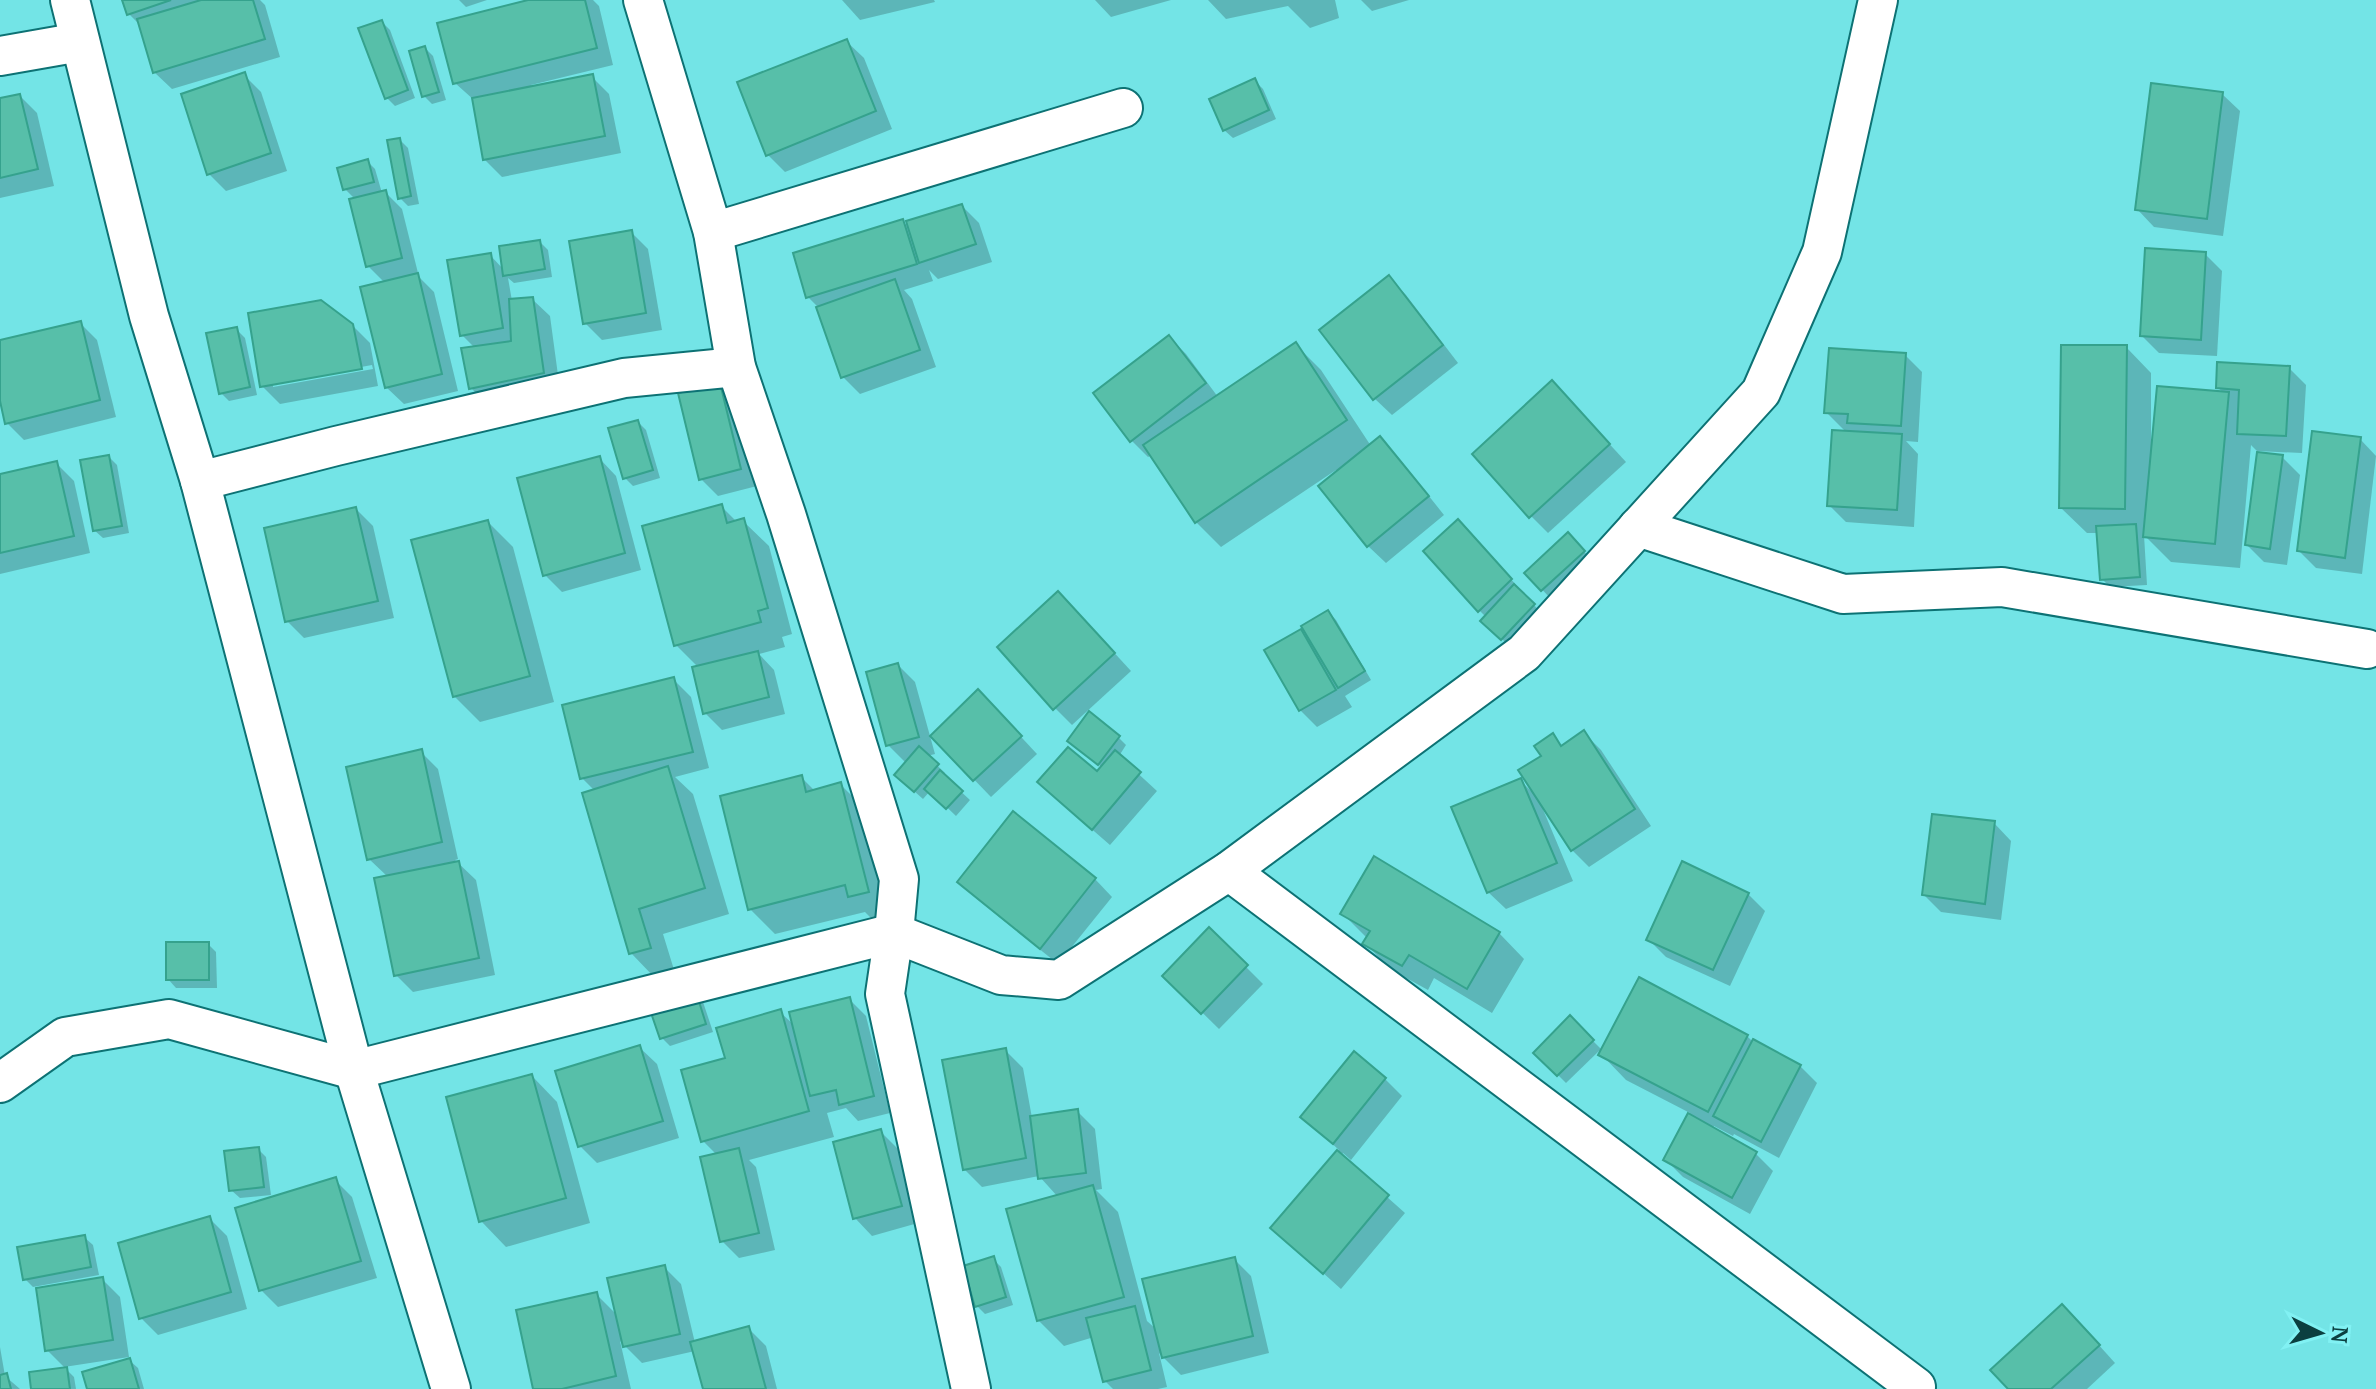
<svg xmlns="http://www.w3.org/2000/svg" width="2376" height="1389" viewBox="0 0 2376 1389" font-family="'PT Serif',serif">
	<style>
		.shadow { fill: #0003; fill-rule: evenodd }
		.building { fill: #57bfa9; stroke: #35a28d; stroke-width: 2 }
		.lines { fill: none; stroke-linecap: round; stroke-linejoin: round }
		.street-casing { stroke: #0d7274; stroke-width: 42 }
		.street { stroke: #fff; stroke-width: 38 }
	</style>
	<rect width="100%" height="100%" fill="#73e4e6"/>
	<g class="shadow">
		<path d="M124,0h136l5,5 15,52 -108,32 -18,-17 -12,-45 -13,-13z"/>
		<path d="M459,0h28l-21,7z"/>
		<path d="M536,0h57l6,6 14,59 -82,20 1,3 60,-11 17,17 12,59 -119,24 -17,-17 -11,-60 -19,-17z"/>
		<path d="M842,0h92l1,2 -75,18z"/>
		<path d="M1095,0h76l-60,17z"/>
		<path d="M1208,0h127l4,18 -29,10 -22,-22 -62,13z"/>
		<path d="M1361,0h48l-37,11z"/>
		<path d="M382,22l8,8 25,68 -20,8 -8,-8 -26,-68z"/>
		<path d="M846,41l18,17 28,71 -107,43 -17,-17z"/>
		<path d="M425,48l8,8 13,44 -14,4 -8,-8z"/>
		<path d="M244,75l17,17 26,79 -61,20 -17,-17z"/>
		<path d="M1255,81l8,8 13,30 -43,19 -9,-8z"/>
		<path d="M2222,94l18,17 -17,125 -69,-9 -17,-18z"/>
		<path d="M20,96l17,17 17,73 -54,12v-98z"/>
		<path d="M400,140l8,8 11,56 -11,2 -8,-8z"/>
		<path d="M367,161l8,8 7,24 3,-1 17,17 17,68 15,15 24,99 -54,13 -18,-17 -1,-104 -17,-17 -13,-67 -10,-10z"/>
		<path d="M962,206l17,17 13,39 -54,17 -9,-9 4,11 -29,9 8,9 24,68 -76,27 -17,-17 -24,-69 -11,-11 94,-76 9,8z"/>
		<path d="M631,232l17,17 14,81 -60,10 -17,-17z"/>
		<path d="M540,242l8,8 4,27 -38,6 -6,-5 4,23 20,-2 18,17 10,74 -71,16 -18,-18 4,-40 -13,-13 28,-80 14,15z"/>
		<path d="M2205,254l17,17 -5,85 -58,-3 -17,-17z"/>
		<path d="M1389,278l17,17 52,68 -66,52 -18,-17z"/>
		<path d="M80,323l17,17 19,77 -92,23 -17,-17 -7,-31v-50z"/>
		<path d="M352,325l18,18 8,43 -98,18 -18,-18zM372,365l1,4 -100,18v-4z"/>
		<path d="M236,329l9,9 12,57 -28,6 -8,-8z"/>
		<path d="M1169,337l17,17 32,43 78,-52 25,25 50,76 9,-8 17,18 47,59 -58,48 -18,-17 -48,-60 18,-14 -2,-2 -115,77 -25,-25 -44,-67 -4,2 -17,-17z"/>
		<path d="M2126,347l25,26v66h3l70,-46 -6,-5 71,-20 17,17 -4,68 -45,-2 -6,-6 -11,123 -69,-6 -27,-27 3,50 -37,2 -8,-8 -3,-46h-12l-26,-25z"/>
		<path d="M1905,355l17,17 -4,70 -12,-1 12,13 -4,73 -68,-5 -17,-17 18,-72 -21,-21z"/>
		<path d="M719,385l17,17 21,84 -39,10 -17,-17z"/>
		<path d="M1569,400l57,62 -78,71 -17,-17z"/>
		<path d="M638,422l8,8 14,48 -27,8 -8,-8z"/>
		<path d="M2360,439l16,17 -14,118 -46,-6 -17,-17z"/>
		<path d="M109,457l8,8 12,68 -26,5 -9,-8z"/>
		<path d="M2282,457l18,18 -13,90 -23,-3 -17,-17z"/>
		<path d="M599,458l17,18 25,94 -79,22 -17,-17z"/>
		<path d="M56,463l18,18 16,72 -90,21v-97z"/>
		<path d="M721,506l16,16 6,-1 26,25 23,88 -10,3 3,10 -26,7 15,16 11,44 -63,16 -17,-17 -6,-45 -23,-23z"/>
		<path d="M356,509l17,17 21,92 -90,20 -17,-17z"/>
		<path d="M488,522l25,25 41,155 -74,20 -26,-26z"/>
		<path d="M1475,539l67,75 -32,33 -27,-27 3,-3 -7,-7z"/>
		<path d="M1576,543l16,17 -42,38 -23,-25z"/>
		<path d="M1075,610l56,61 -59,54 -17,-17z"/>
		<path d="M1328,612l8,8 35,60 -26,16 7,11 -35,20 -17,-17 1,-79 11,11z"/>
		<path d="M898,665l17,17 20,72 -8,2 18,17 -1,3 26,24 -14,16 -26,-25 -7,8 -18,-16 2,-19 -19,-19z"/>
		<path d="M674,680l17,17 18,71 -34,9 18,17 36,120 -66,20 12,39 -19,6 -25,-26 -36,-162 -13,-13z"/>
		<path d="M995,709l42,45 -46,43 -59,-61z"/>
		<path d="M1584,733l17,17 50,76 -62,41 -17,-17 -28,-44 -2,1 31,74 -67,28 -18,-17 32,-112 12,12 21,-56 10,11z"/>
		<path d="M1118,737l8,8 -7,11 38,35 -47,54 -53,-46 40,-25 6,-6 -26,-19z"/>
		<path d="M421,752l17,17 20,90 -3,1 21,20 19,95 -82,17 -17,-17 -8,-98 -19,-18z"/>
		<path d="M801,777l14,14 26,-6 25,25 27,107 -18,5 -10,-10 -90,22 -25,-25z"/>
		<path d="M1013,814l82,65 17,18 -54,67 -81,-65 -17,-17z"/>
		<path d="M1994,823l17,18 -10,79 -60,-8 -17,-17z"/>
		<path d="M1748,894l17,17 -35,75 -64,-29 -17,-17z"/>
		<path d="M1343,914l156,19 25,26 -32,54 -58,-35 -6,12 -38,-21 -25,-26 3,-4z"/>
		<path d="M1209,930l54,54 -44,45 -54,-53z"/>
		<path d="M208,944l8,8 1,36h-41l-8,-9z"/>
		<path d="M695,994l8,8 10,30 -43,14 -8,-8z"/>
		<path d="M849,999l17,17 24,97 -32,8 -12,-13 -19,5 7,24 -85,23 7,7 19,83 -36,8 -17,-17 -5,-86 -14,-14 25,-82 52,-47 15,14z"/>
		<path d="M1570,1018l31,31 -35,34 -30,-30z"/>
		<path d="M1747,1036l6,6 47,24 17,17 -38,75 -45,-24 -1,2 -19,-10 -2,3 44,25 17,17 -23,43 -67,-37 -17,-17 24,-47 -64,-33 -25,-26z"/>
		<path d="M639,1047l18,17 22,74 -82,25 -17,-17z"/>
		<path d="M1006,1051l17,17 9,50 46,-6 17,17 7,60 -6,1 22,22 29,109 10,9 77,-71 17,17 18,77 -88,22 -22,-22 8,34 -9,2h-45l-8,-8 -11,-44 -30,9 -26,-26 20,-123 -19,-21 -57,11 -18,-18z"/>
		<path d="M532,1076l25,26 33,121 -84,24 -25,-26z"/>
		<path d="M1385,1079l17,17 -51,64 -8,-7 -2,3 64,57 -64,76 -68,-61 66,-78 -36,-33z"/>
		<path d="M881,1132l17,17 20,74 -46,13 -17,-18z"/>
		<path d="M258,1149l8,8 5,38 -31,3 -9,-8z"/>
		<path d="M335,1180l17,17 25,81 -99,29 -17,-17z"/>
		<path d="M210,1219l17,17 20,73 -89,26 -17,-17z"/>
		<path d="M84,1237l9,8 6,30 -66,12 -8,-8z"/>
		<path d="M993,1259l8,8 12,38 -28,9 -8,-8z"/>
		<path d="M664,1267l17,17 14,59 53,-15 18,18 11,43h-72l-10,-38 -53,12 -22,-22 11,48h-96l61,-95 22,22z"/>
		<path d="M102,1279l18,18 9,60 -65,10 10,10 2,12h-43l33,-20 -19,-19z"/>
		<path d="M2079,1323l36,40 -28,26h-77z"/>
		<path d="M0,1347l5,29 15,13h-20z"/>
		<path d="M129,1360l9,8 6,21h-55z"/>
	</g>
	<g class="building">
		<path d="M122,0h49l-44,15z"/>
		<path d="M201,0h52l12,39 -112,34 -16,-54z"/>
		<path d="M528,0h57l12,48 -144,36 -16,-61z"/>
		<path d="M382,20l26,70 -23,9 -27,-71z"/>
		<path d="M847,39l29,72 -110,45 -29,-74z"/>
		<path d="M425,46l14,46 -17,5 -13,-46z"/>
		<path d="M245,72l26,81 -64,22 -26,-81z"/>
		<path d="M593,74l12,62 -122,24 -11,-62z"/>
		<path d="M1255,78l14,32 -46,21 -14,-32z"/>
		<path d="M2151,83l72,9 -16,127 -72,-9z"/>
		<path d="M20,94l18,75 -38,9v-80z"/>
		<path d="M400,138l11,58 -13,3 -11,-59z"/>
		<path d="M368,159l6,23 -31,8 -6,-22z"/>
		<path d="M386,190l16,68 -36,9 -17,-68z"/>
		<path d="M962,204l14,40 -57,19 -13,-42z"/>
		<path d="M903,219l14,45 -111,34 -13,-45z"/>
		<path d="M632,230l14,83 -63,11 -14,-83z"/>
		<path d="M540,240l5,29 -42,7 -4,-30z"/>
		<path d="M2145,248l61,4 -5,88 -61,-4z"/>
		<path d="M491,253l12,75 -43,8 -13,-76z"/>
		<path d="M418,273l24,101 -57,14 -25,-101z"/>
		<path d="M1389,275l54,70 -70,55 -54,-70z"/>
		<path d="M895,279l25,71 -79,28 -25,-71z"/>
		<path d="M533,297l11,76 -75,16 -8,-41 50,-7 -2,-42z"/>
		<path d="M321,300l32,24 9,45 -102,18 -12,-74z"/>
		<path d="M81,321l19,79 -95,24 -5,-23v-61z"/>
		<path d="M237,327l13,60 -31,7 -13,-61z"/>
		<path d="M1169,335l37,48 -76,59 -37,-49z"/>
		<path d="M1296,342l51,78 -152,103 -52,-78z"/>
		<path d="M2061,345h66l-2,164 -66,-1z"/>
		<path d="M1829,348l77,5 -5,73 -54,-3 1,-9 -24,-1z"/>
		<path d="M2217,362l73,4 -4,70 -49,-2 2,-44 -23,-2z"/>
		<path d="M1552,380l58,64 -81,74 -57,-64z"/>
		<path d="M720,383l21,86 -42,11 -21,-87z"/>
		<path d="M2157,386l72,6 -14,152 -72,-7z"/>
		<path d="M638,420l15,50 -30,9 -15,-51z"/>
		<path d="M1832,430l70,4 -5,76 -70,-4z"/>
		<path d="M2312,431l49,6 -16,121 -48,-7z"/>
		<path d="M1380,436l49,60 -62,51 -49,-61z"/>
		<path d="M2257,452l26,3 -13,94 -25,-4z"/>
		<path d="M109,455l13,71 -29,5 -13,-71z"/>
		<path d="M600,456l25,97 -82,23 -26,-98z"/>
		<path d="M57,461l17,75 -74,17v-79z"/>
		<path d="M722,504l5,19 17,-5 24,90 -10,3 3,11 -87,24 -32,-120z"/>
		<path d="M356,507l22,94 -93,21 -21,-94z"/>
		<path d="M1458,519l54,60 -34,33 -55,-61z"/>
		<path d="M488,520l42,156 -77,21 -42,-157z"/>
		<path d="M2136,524l4,53 -40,3 -4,-54z"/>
		<path d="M1568,532l17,19 -44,40 -17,-18z"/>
		<path d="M1514,584l21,20 -34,36 -21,-19z"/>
		<path d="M1058,591l57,62 -62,57 -56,-63z"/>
		<path d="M1328,610l37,61 -27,17 -37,-62z"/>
		<path d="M1301,629l35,61 -37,21 -35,-61z"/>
		<path d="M758,651l11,46 -66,17 -11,-47z"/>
		<path d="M898,663l21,74 -33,9 -20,-74z"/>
		<path d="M674,677l19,75 -113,27 -18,-74z"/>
		<path d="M978,689l44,47 -49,45 -43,-45z"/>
		<path d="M1089,711l31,25 -22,29 -31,-24z"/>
		<path d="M1584,730l51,79 -64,42 -53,-81 23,-14 -7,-10 19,-13 8,13z"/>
		<path d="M919,746l20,18 -25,28 -20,-17z"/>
		<path d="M1068,747l29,24 18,-21 26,22 -49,58 -55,-48z"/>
		<path d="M422,749l20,93 -75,18 -21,-93z"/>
		<path d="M668,766l37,122 -66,21 12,39 -22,6 -47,-161z"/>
		<path d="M940,770l23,21 -17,18 -22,-20z"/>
		<path d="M802,775l4,17 35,-10 28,110 -21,5 -3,-12 -97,25 -28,-114z"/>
		<path d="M1521,778l36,85 -70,30 -36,-86z"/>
		<path d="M1013,811l83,67 -56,71 -83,-67z"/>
		<path d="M1932,814l63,7 -10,83 -63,-9z"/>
		<path d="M1374,856l126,76 -33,57 -58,-34 -7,11 -40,-22 8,-13 -30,-17z"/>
		<path d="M459,861l20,97 -85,18 -20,-98z"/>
		<path d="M1682,861l67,32 -36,77 -67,-30z"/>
		<path d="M1209,927l39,38 -47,49 -39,-38z"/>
		<rect x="166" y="942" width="43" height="38"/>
		<path d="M1639,977l109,58 -40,77 -110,-57z"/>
		<path d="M696,992l10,32 -46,15 -11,-32z"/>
		<path d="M850,997l24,99 -35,9 -3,-15 -26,6 -21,-84z"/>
		<path d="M781,1009l28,102 -108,31 -20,-72 44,-12 -9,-30z"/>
		<path d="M1570,1015l24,25 -37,36 -24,-23z"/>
		<path d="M1753,1039l48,26 -40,77 -48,-26z"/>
		<path d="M640,1045l23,76 -85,26 -23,-76z"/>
		<path d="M1006,1048l20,110 -63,12 -21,-110z"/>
		<path d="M1354,1051l32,27 -53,66 -33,-27z"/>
		<path d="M532,1074l34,124 -87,24 -33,-125z"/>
		<path d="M1078,1109l8,64 -48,6 -8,-63z"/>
		<path d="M1688,1113l69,39 -25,46 -69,-38z"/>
		<path d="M881,1129l21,77 -49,13 -20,-77z"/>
		<path d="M259,1147l5,40 -35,4 -5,-40z"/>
		<path d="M739,1148l20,85 -39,9 -20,-85z"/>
		<path d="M1337,1150l52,45 -66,79 -53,-46z"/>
		<path d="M336,1177l25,84 -102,30 -24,-83z"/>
		<path d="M1093,1185l31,112 -87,24 -31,-112z"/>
		<path d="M210,1216l21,76 -92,27 -21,-76z"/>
		<path d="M85,1235l6,32 -68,13 -6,-33z"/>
		<path d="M994,1256l12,41 -31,10 -12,-41z"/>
		<path d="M1235,1257l18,79 -91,22 -20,-79z"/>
		<path d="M665,1265l15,69 -57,13 -16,-69z"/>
		<path d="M103,1277l10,63 -68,11 -9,-63z"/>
		<path d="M597,1292l19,84 -54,13h-29l-17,-79z"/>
		<path d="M2062,1304l38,41 -49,44h-43l-18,-19z"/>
		<path d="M1135,1306l16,64 -48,12 -17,-64z"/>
		<path d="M749,1326l17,63h-63l-13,-47z"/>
		<path d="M130,1358l9,31h-52l-5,-17z"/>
		<path d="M67,1367l3,22h-39l-2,-17z"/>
		<path d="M7,1373l4,16h-11v-14z"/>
	</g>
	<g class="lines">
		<defs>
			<g id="street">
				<path d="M70,0l79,316 51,165 154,589 97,319"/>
				<path d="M643,0l70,232 23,135 50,147 113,365 -5,54 -9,61 86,395"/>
				<path d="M0,56l80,-14"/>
				<path d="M713,232l410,-124"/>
				<path d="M200,481l136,-35 288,-68 112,-11"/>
				<path d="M1638,527l205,67 159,-7 365,62"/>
				<path d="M1229,871l687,516"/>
				<path d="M0,1083l65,-46 104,-18 185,51 540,-137 107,42 58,5 170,-109 295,-218 237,-261 61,-140 56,-252"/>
			</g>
		</defs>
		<use href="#street" class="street-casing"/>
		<use href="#street" class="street"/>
	</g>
	<g transform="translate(2320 1333) rotate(95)" stroke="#81f1f3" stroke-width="6" paint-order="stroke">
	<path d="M0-6L14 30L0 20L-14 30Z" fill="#0b3f40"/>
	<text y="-12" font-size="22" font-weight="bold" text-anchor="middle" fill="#0b3f40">N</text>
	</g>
</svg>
